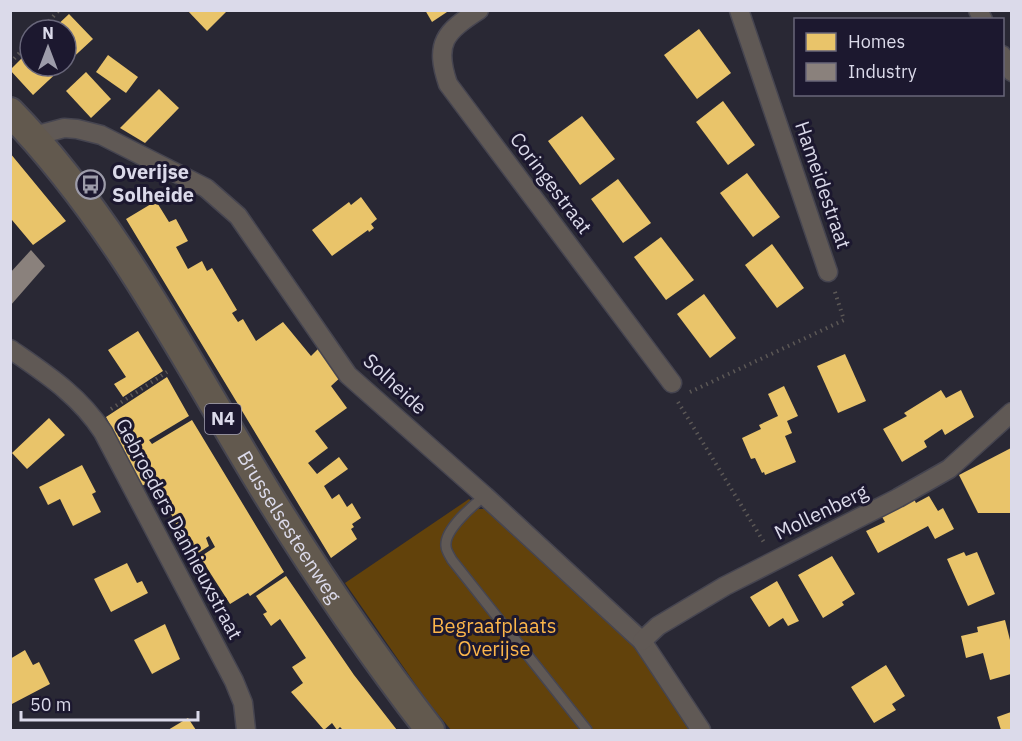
<svg xmlns="http://www.w3.org/2000/svg" width="1022" height="741" viewBox="0 0 1022 741" font-family="'IBM Plex Sans',sans-serif">
	<style>
		.green { fill: #62420b }
		.homes { fill: #e9c46a }
		.industry { fill: #8a817c }
		.lines { fill: none; stroke-linecap: round; stroke-linejoin: round }
		.lane-casing { stroke: #464550; stroke-width: 12 }
		.street-casing { stroke: #464550; stroke-width: 21 }
		.primary-casing { stroke: #464550; stroke-width: 32 }
		.path { stroke: #5c5856; stroke-width: 4; stroke-dasharray: 1.5 4.5; stroke-linecap: butt }
		.lane { stroke: #605955; stroke-width: 9 }
		.street { stroke: #605955; stroke-width: 18 }
		.primary { stroke: #62594e; stroke-width: 28 }
		.labels { text-anchor: middle; stroke-width: 6; stroke-linejoin: round; paint-order: stroke }
		.shield { fill: #1c182f; stroke: #a2a0b2; stroke-width: 1.5 }
		.shield-label { font-size: 18px; font-weight: bold; fill: #dbdaea }
		.poi-label { font-size: 20px; font-weight: bold; fill: #dbdaea; stroke: #1c182f; text-anchor: start }
		.street-label { font-size: 20px; fill: #dbdaea; stroke: #1c182f }
		.park-label { font-size: 20px; fill: #fbb54b; stroke: #1c182f }
	</style>
	<rect width="100%" height="100%" fill="#292834"/>
	<path class="green" d="M469,499l10,10h12l146,138 56,83h-242l-24,-29 -82,-118z"/>
	<g class="homes">
		<path d="M187,10h41l-21,21z"/>
		<path d="M425,10h25l-18,12z"/>
		<path d="M69,14l24,25 -27,25v-34h-14z"/>
		<path d="M699,29l32,44 -34,26 -33,-44z"/>
		<path d="M30,50v16h34l-31,29 -23,-25z"/>
		<path d="M108,55l30,22 -12,16 -30,-21z"/>
		<path d="M86,72l25,27 -20,19 -25,-27z"/>
		<path d="M159,89l20,19 -34,35 -25,-15z"/>
		<path d="M723,101l32,44 -27,20 -32,-43z"/>
		<path d="M582,116l33,43 -35,26 -32,-44z"/>
		<path d="M10,153l56,68 -33,24 -21,-25 -2,2z"/>
		<path d="M747,173l33,44 -27,20 -33,-44z"/>
		<path d="M618,179l33,44 -28,20 -32,-44z"/>
		<path d="M361,197l16,22 -6,5 3,4 -5,4 -1,-2 -36,26 -20,-26 37,-28 2,3z"/>
		<path d="M156,201l13,21 7,-3 12,22 -12,6 12,22 14,-8 5,10 5,-3 25,42 -5,3 6,9 5,-3 13,22 27,-19 28,34 8,-8 23,28 -11,10 16,22 -32,23 13,17 -20,15 9,11 22,-17 9,12 -24,17 8,13 7,-5 8,13 5,-4 9,15 -9,6 2,3 -3,2 6,10 -26,19 -205,-339z"/>
		<path d="M661,237l33,43 -28,20 -32,-43z"/>
		<path d="M772,244l32,44 -27,20 -32,-43z"/>
		<path d="M704,294l32,44 -26,20 -33,-44z"/>
		<path d="M138,331l25,40 -40,26 -9,-13 12,-7 -18,-27z"/>
		<path d="M845,354l21,47 -28,12 -21,-47z"/>
		<path d="M167,377l22,39 -40,24 3,4 40,-24 92,152 -34,24 -2,-3 -18,11 -30,-47 15,-10 -6,-11 -3,2 3,8 -17,11 -38,-78 -12,7 -36,-69z"/>
		<path d="M784,386l14,30 -11,5 5,12 -7,3 11,26 -31,13 -1,-3 -2,1 -7,-15 -4,1 -9,-21 19,-9 -2,-4 19,-9 -10,-22z"/>
		<path d="M941,390l5,8 15,-8 13,27 -29,18 -3,-6 -18,12 3,6 -25,15 -19,-33 24,-13 -3,-3z"/>
		<path d="M49,418l16,17 -38,34 -15,-16z"/>
		<path d="M1011,448v65h-33l-19,-38z"/>
		<path d="M82,465l14,27 -4,2 9,18 -28,14 -13,-27 -12,6 -9,-18z"/>
		<path d="M929,496l9,15 5,-3 11,21 -19,10 -7,-13 -50,27 -12,-22 19,-9 -4,-7 32,-18 3,6z"/>
		<path d="M964,552l2,4 11,-4 18,42 -27,12 -21,-47z"/>
		<path d="M832,556l23,38 -13,8 2,3 -21,13 -25,-43z"/>
		<path d="M127,563l10,20 5,-2 6,12 -37,19 -17,-33z"/>
		<path d="M286,576l68,99 43,55h-54l-3,-3 -3,3 -5,-7 -8,7 -33,-38 12,-9 -11,-16 14,-9 -26,-39 -9,7 -8,-12 4,-2 -11,-16z"/>
		<path d="M777,581l22,40 -11,5 -5,-8 -14,9 -19,-30z"/>
		<path d="M1005,620l6,24v30l-21,6 -7,-27 -17,5 -5,-22 17,-4 -1,-5z"/>
		<path d="M165,624l15,35 -28,15 -18,-34z"/>
		<path d="M25,650l8,15 6,-3 11,22 -40,21v-46z"/>
		<path d="M886,665l19,31 -13,8 4,6 -22,13 -23,-36z"/>
		<path d="M1011,712v18h-10l-4,-13z"/>
		<path d="M188,718l8,12h-28z"/>
	</g>
	<path class="industry" d="M31,250l14,16 -35,40v-33z"/>
	<g class="lines">
		<defs>
			<path id="lane" d="M485,496c-12,9 -41,34 -39,50 0,5 4,10 6,14l135,170"/>
			<g id="street">
				<path d="M479,10c-34,22 -45,33 -31,74l224,299"/>
				<path d="M739,10l89,262"/>
				<path d="M978,10l5,10"/>
				<path d="M1002,55l10,17"/>
				<path d="M34,136l30,-8 13,1 24,6 105,53 32,28 110,159 137,121 157,145 59,89"/>
				<path d="M10,349c36,25 69,46 93,83l131,249 9,22 3,27"/>
				<path d="M642,641l16,-15 67,-40 173,-88 51,-29 63,-57"/>
			</g>
			<g id="primary">
				<path id="s1" d="M10,112c108,111 178,253 258,383 50,81 104,160 162,235"/>
			</g>
		</defs>
		<use href="#lane" class="lane-casing"/>
		<use href="#street" class="street-casing"/>
		<use href="#primary" class="primary-casing"/>
		<g class="path">
			<path d="M41,30l18,-20"/>
			<path d="M10,63l20,-21"/>
			<path d="M690,392l154,-72 -10,-31"/>
			<path d="M678,402l87,142"/>
			<path d="M111,409l56,-37"/>
		</g>
		<use href="#lane" class="lane"/>
		<use href="#street" class="street"/>
		<use href="#primary" class="primary"/>
	</g>
	<defs>
		<symbol id="bus-ring" viewBox="-11 -11 22 22"><circle r="9.5" fill="#1c182f" stroke="#9d9caa" stroke-width="1.5"/><path d="M-5-6H5V4H4V6H2V4H-2V6H-4V4H-5ZM-3.5-4V0h7V-4ZM-3.5 1.2v1.5H-2V1.2ZM2 1.2v1.5H3.5V1.2Z" fill="#9d9caa"/></symbol>
	</defs>
	<g fill-rule="evenodd">
		<use href="#bus-ring" x="74" y="168" width="33" height="33"/>
	</g>
	<g class="labels">
		<rect class="shield" x="205" y="404" width="36" height="30" rx="4.5"/>
		<g class="shield-label">
			<text x="223" y="425">N4</text>
		</g>
		<g class="poi-label">
			<text x="112" y="179">Overijse<tspan x="112" dy="23">Solheide</tspan></text>
		</g>
		<g class="street-label">
			<text transform="translate(551 183) rotate(53)" y="7">Coringestraat</text>
			<text transform="translate(823 185) rotate(71)" y="7">Hameidestraat</text>
			<text transform="translate(395 384) rotate(43)" y="7">Solheide</text>
			<text transform="translate(821 512) rotate(-26)" y="7">Mollenberg</text>
			<text dy="7" stroke="none"><textPath href="#s1" startOffset="501">Brusselsesteenweg</textPath></text>
			<text transform="translate(179 529) rotate(62)" y="7">Gebroeders Danhieuxstraat</text>
		</g>
		<g class="park-label">
			<text x="494" y="633">Begraafplaats<tspan x="494" dy="23">Overijse</tspan></text>
		</g>
	</g>
	<rect width="1022" height="741" fill="none" stroke="#dbdaea" stroke-width="24"/>
	<rect x="794" y="18" width="210" height="78" fill="#1c182f" stroke="#68667a" stroke-width="1.5"/>
	<rect x="806" y="33" width="30" height="18" fill="#e9c46a" stroke="#68667a" stroke-width="1.5"/>
	<text x="848" y="48" font-size="18" fill="#dbdaea">Homes</text>
	<rect x="806" y="63" width="30" height="18" fill="#8a817c" stroke="#68667a" stroke-width="1.5"/>
	<text x="848" y="78" font-size="18" fill="#dbdaea">Industry</text>
	<g transform="translate(48 48)"><circle r="28" fill="#1c182f" stroke="#68667a" stroke-width="1.5"/>
	<path d="M0-4.5L10 22L0 15L-10 22Z" fill="#9d9caa"/>
	<text y="-9" font-size="16" font-weight="bold" text-anchor="middle" fill="#dbdaea">N</text>
	</g>
	<path d="M21 711v9h177v-9" fill="none" stroke="#dbdaea" stroke-width="3"/>
	<text x="30" y="711" font-size="18" fill="#dbdaea" stroke="#1c182f" stroke-width="4.5" paint-order="stroke">50 m</text>
</svg>
